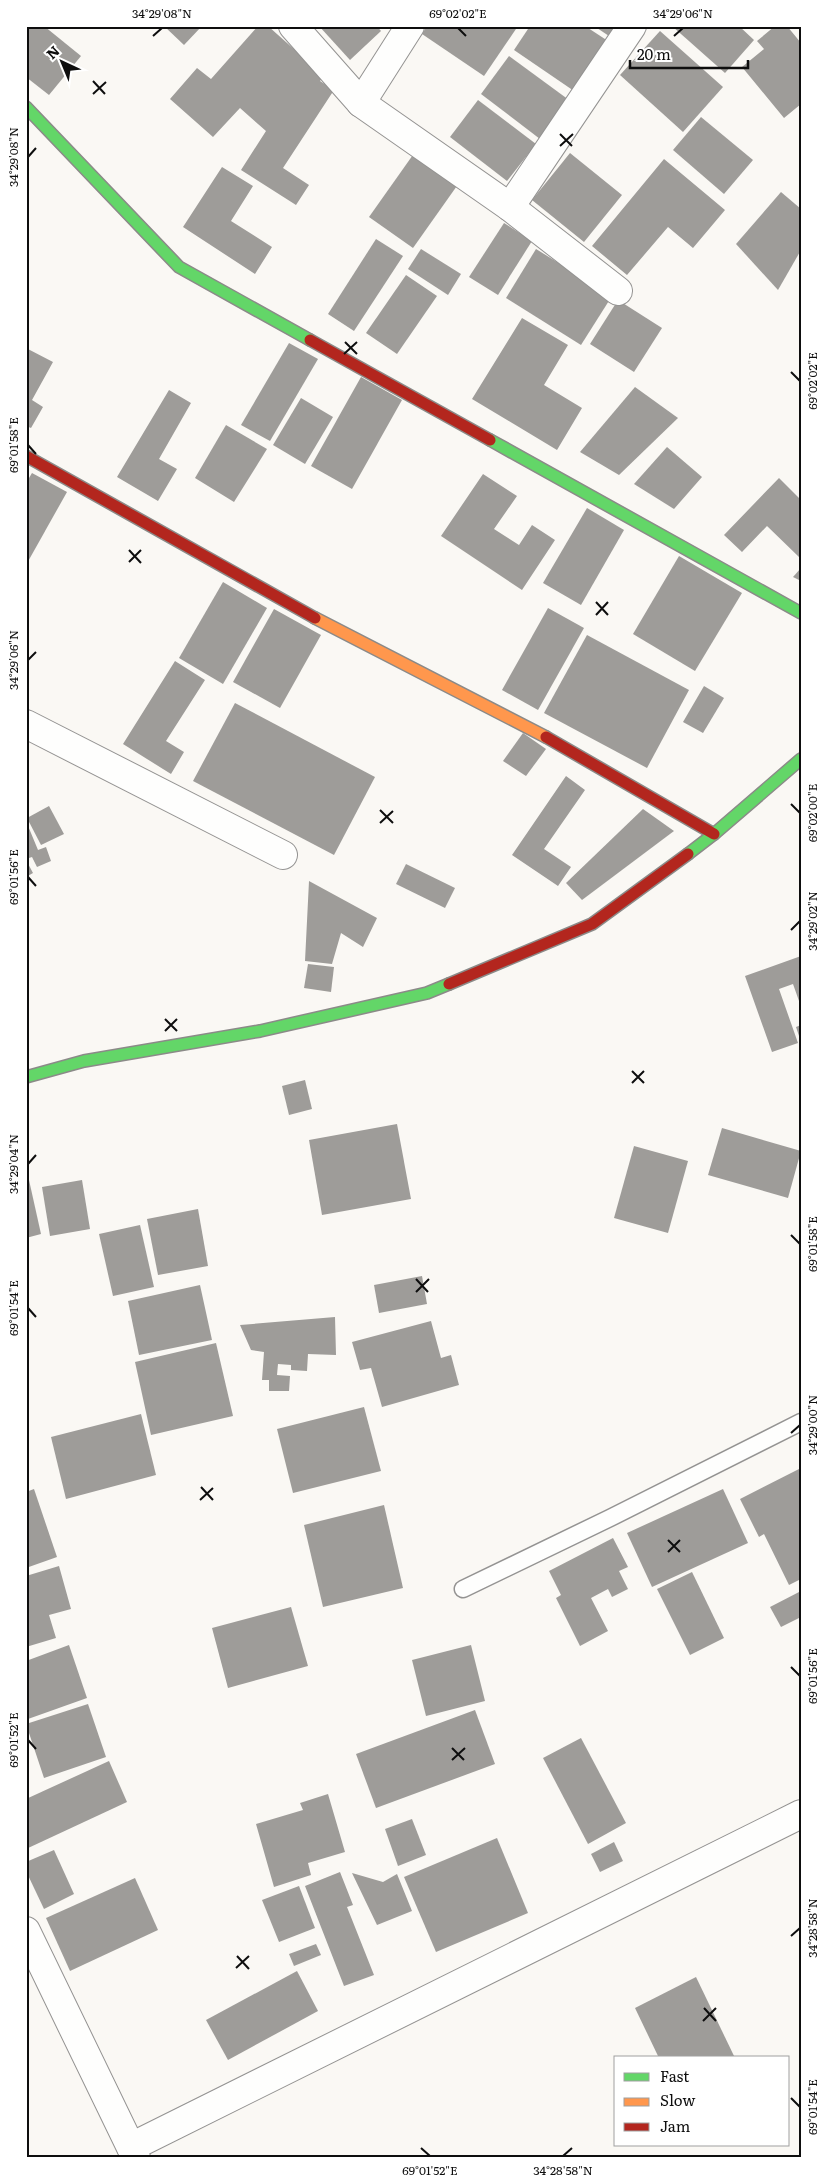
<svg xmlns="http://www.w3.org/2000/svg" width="827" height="2184" viewBox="0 0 827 2184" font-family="Literata,serif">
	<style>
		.building { fill: #9e9c99 }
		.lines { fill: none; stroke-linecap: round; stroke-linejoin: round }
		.lane-casing { stroke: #949392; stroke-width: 19 }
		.street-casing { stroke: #949392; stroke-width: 30 }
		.fast-casing { stroke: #8b8a88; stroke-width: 14 }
		.slow-casing { stroke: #8b8a88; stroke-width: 14 }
		.jam-casing { stroke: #8b8a88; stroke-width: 14 }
		.lane { stroke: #fefefd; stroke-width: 16 }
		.street { stroke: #fefefd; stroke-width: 28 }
		.fast { stroke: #63d668; stroke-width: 11 }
		.slow { stroke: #ff974d; stroke-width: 11 }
		.jam { stroke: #b3261e; stroke-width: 11 }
		.ticks { fill: none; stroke: #0e0e0e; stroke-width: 2 }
		.neatline { fill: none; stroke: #0e0e0e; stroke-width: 2 }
		.ticks-label { font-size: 12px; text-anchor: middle; fill: #0e0e0e }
	</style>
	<rect width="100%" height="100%" fill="#faf8f4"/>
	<g class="building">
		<path d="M26,26h18l37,30 -32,39 -23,-18z"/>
		<path d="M164,26h38l-18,19z"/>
		<path d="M258,26h10l56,50 -4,5 14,9 -51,78 26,17 -13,20 -55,-35 25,-39 -26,-23 -27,29 -43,-38 27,-31 14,11z"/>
		<path d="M319,26h58l4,5 -31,29z"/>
		<path d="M427,26h91l-34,50 -62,-42z"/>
		<path d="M530,26h55l23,15 -34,50 -60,-41z"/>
		<path d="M594,26h26l-8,12z"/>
		<path d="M672,26h67l15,14 -29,33z"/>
		<path d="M775,26h12l14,17v61l-17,14 -42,-51 22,-18 -7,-8z"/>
		<path d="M660,31l63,56 -40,45 -63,-57z"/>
		<path d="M509,56l60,44 -29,39 -59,-45z"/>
		<path d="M478,100l58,44 -29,37 -57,-44z"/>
		<path d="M701,117l52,43 -29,34 -51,-44z"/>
		<path d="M415,152l44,31 -46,65 -44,-31z"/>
		<path d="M570,153l52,42 -38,47 -52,-42z"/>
		<path d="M664,159l61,51 -32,38 -25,-21 -41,48 -35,-29z"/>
		<path d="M222,167l31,19 -22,35 41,26 -17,27 -72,-47z"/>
		<path d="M781,192l20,17v41l-23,40 -42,-46z"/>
		<path d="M504,223l28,18 -34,54 -29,-18z"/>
		<path d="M376,239l27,17 -49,75 -26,-17z"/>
		<path d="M421,249l40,25 -13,21 -40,-26z"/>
		<path d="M536,249l76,47 -31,49 -75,-47z"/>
		<path d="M406,275l31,21 -40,58 -31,-21z"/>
		<path d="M618,300l44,28 -28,44 -44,-28z"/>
		<path d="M522,318l46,27 -24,40 38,23 -25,42 -85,-51z"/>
		<path d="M289,343l29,16 -48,82 -29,-16z"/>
		<path d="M26,348l27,14 -21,38 11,7 -12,21 -5,-2z"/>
		<path d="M361,377l41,23 -50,89 -41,-23z"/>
		<path d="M635,387l43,31 -59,57 -39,-23z"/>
		<path d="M169,390l22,13 -32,56 18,10 -19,32 -41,-24z"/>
		<path d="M301,398l32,19 -28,47 -32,-19z"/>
		<path d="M226,425l41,24 -33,53 -39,-24z"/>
		<path d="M667,447l35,30 -28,32 -40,-25z"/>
		<path d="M32,473l35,19 -41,73v-82z"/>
		<path d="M483,474l34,22 -23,33 25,16 13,-20 23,15 -33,50 -81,-54z"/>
		<path d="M779,478l22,22v56l-2,1 -32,-31 -25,26 -18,-17z"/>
		<path d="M587,508l37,22 -43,75 -38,-22z"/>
		<path d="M679,556l63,37 -47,78 -62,-37z"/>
		<path d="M801,568v13l-8,-4z"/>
		<path d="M223,582l44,26 -44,76 -44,-26z"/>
		<path d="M548,608l36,20 -46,82 -36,-20z"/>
		<path d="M274,609l47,26 -41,73 -47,-26z"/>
		<path d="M587,635l102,55 -42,78 -103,-55z"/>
		<path d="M175,661l30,19 -39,61 18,11 -13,22 -48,-30z"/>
		<path d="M704,686l20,12 -21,35 -20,-11z"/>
		<path d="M235,703l140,74 -41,78 -141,-74z"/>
		<path d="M523,733l23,16 -20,27 -23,-15z"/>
		<path d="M566,776l19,14 -41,59 27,18 -13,19 -46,-31z"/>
		<path d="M49,806l15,28 -23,11 -14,-27z"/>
		<path d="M643,809l31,22 -92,69 -16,-17z"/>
		<path d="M26,821l12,29 8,-3 5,14 -14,6 -5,-10 -6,2z"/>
		<path d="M26,860l7,13 -7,4z"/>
		<path d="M406,864l49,24 -10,20 -49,-24z"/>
		<path d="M309,881l68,37 -14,29 -22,-14 -9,31 -27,-3z"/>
		<path d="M801,956v44l-2,1 -6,-17 -14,5 19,54 -26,9 -27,-76z"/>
		<path d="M308,964l26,3 -3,25 -27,-4z"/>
		<path d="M801,1025v14h-1l-4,-12z"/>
		<path d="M305,1080l7,29 -23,6 -7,-29z"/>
		<path d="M397,1124l14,75 -89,16 -13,-75z"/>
		<path d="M722,1128l79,23 -13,47 -80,-23z"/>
		<path d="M634,1146l54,15 -20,72 -54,-15z"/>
		<path d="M29,1180l12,54 -15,4v-57z"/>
		<path d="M82,1180l8,49 -40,7 -8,-49z"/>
		<path d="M198,1209l10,57 -50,9 -11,-56z"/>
		<path d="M140,1225l14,62 -41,9 -14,-62z"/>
		<path d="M422,1276l5,28 -48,9 -5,-28z"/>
		<path d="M200,1285l12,55 -73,15 -11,-54z"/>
		<path d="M335,1317l1,38 -28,-1 -1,17 -16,-1v-5l-13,-1 -1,11 13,1 -1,15h-20v-11h-7l2,-28 -13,-2 -11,-25z"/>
		<path d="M431,1321l10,37 10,-3 8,30 -77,22 -11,-39 -11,2 -8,-28z"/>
		<path d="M216,1343l17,73 -82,19 -16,-73z"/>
		<path d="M364,1407l17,64 -88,22 -16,-64z"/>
		<path d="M141,1414l15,61 -90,24 -15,-62z"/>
		<path d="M799,1469l2,110 -12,6 -25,-51 -5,3 -19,-38z"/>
		<path d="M34,1489l23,68 -31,11v-76z"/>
		<path d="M723,1489l25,54 -96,44 -25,-54z"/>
		<path d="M384,1505l19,83 -80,19 -19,-82z"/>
		<path d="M613,1538l15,29 -9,4 9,18 -16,8 -4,-8 -17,9 17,33 -28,15 -24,-48 5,-3 -12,-24z"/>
		<path d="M59,1566l12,43 -22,6 7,23 -30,9v-71z"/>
		<path d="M692,1572l32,66 -34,17 -33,-66z"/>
		<path d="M801,1591v26l-20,10 -11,-20z"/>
		<path d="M291,1607l17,59 -80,22 -16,-60z"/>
		<path d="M69,1645l18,53 -59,21 -2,-58z"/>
		<path d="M471,1645l14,56 -59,15 -14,-56z"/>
		<path d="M88,1704l18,53 -62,21 -18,-54z"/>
		<path d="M475,1710l20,54 -119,44 -20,-54z"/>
		<path d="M581,1738l45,85 -38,21 -45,-86z"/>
		<path d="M109,1761l18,41 -101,47v-50z"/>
		<path d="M328,1794l17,58 -37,11 3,12 -37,12 -18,-63 47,-14 -3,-7z"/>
		<path d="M412,1819l14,36 -28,11 -13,-37z"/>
		<path d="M497,1838l31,75 -92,39 -32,-75z"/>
		<path d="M614,1842l9,19 -23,11 -9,-18z"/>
		<path d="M54,1850l20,44 -30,15 -18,-38v-9z"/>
		<path d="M340,1872l13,33 -6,2 27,68 -30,11 -39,-100z"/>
		<path d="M352,1873l31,9 14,-8 15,37 -35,14z"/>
		<path d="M135,1878l23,52 -88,41 -24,-53z"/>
		<path d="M299,1886l16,42 -36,14 -17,-42z"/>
		<path d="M316,1944l5,11 -27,11 -5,-12z"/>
		<path d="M297,1971l21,40 -90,49 -22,-40z"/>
		<path d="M696,1977l39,81h-76l-24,-50z"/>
	</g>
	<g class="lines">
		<defs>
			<path id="lane" d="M463,1589l147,-71 191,-96"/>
			<g id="street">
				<path d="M293,26l68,77 149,104 108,84"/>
				<path d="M361,103l49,-77"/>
				<path d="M510,207l122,-181"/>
				<path d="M26,724l257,131"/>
				<path d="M26,1931l110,227"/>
				<path d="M131,2147l670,-333"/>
			</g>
			<g id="fast">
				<path d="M26,107l153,160 131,73"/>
				<path d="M490,440l311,173"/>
				<path d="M688,854l26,-20 87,-75"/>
				<path d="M26,1077l58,-16 176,-30 167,-38 22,-9"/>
			</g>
			<path id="slow" d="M315,618l231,119"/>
			<g id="jam">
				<path d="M310,340l180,100"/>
				<path d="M26,456l289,162"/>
				<path d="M546,737l168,97"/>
				<path d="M449,984l143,-60 96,-70"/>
			</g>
		</defs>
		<use href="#lane" class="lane-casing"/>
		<use href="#street" class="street-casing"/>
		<use href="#fast" class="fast-casing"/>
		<use href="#slow" class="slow-casing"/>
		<use href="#jam" class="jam-casing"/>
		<use href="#lane" class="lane"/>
		<use href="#street" class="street"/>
		<use href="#fast" class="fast"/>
		<use href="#slow" class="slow"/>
		<use href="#jam" class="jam"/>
	</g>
	<path class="ticks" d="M458,28l8,8M153,36l9,-8M674,36l9,-8M93,81l12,13M93,94l13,-12M560,134l12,12M560,146l13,-12M28,157l8,-9M345,342l12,12M344,354l13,-12M791,372l9,9M28,445l8,9M129,550l12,13M129,562l12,-12M596,602l12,13M596,615l12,-13M28,660l8,-8M791,804l9,9M380,810l13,13M380,823l13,-12M28,877l8,9M791,930l9,-9M165,1019l12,12M165,1031l12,-12M632,1071l12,12M632,1083l12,-12M28,1164l8,-9M791,1235l9,9M416,1279l12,13M416,1292l13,-13M28,1308l8,9M791,1433l9,-8M201,1487l12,13M200,1500l13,-12M668,1540l12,12M668,1552l12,-12M791,1667l9,9M28,1740l8,9M452,1748l12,12M452,1760l13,-12M791,1936l9,-8M237,1956l12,13M236,1968l13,-12M704,2008l12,13M703,2021l13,-13M791,2098l9,9M421,2148l9,8M563,2156l9,-8"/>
	<rect width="827" height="2184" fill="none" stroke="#ffffff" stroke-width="55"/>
	<rect x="614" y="2056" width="175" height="90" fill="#ffffff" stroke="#9f9f9f"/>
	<rect x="624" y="2073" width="25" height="8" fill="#63d668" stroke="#9f9f9f"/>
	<text x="660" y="2082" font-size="15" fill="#0e0e0e">Fast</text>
	<rect x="624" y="2098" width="25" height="8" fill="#ff974d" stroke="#9f9f9f"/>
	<text x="660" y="2106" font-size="15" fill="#0e0e0e">Slow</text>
	<rect x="624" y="2123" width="25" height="8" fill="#b3261e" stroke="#9f9f9f"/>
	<text x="660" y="2132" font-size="15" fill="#0e0e0e">Jam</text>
	<g transform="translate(62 62) rotate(316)" stroke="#ffffff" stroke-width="4" paint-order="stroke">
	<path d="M0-4L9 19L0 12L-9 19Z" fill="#0e0e0e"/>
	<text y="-8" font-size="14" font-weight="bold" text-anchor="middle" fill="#0e0e0e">N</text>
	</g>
	<path d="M630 60v8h118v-8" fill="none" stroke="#0e0e0e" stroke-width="2.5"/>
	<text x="637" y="60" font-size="15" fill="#0e0e0e" stroke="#ffffff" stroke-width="4" paint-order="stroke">20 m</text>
	<rect x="28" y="28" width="772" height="2128" class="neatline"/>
	<g class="ticks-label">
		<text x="162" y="18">34°29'08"N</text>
		<text x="458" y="18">69°02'02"E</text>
		<text x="683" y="18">34°29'06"N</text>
		<text transform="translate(14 157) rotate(-90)" y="4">34°29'08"N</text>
		<text transform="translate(813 381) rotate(-90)" y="4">69°02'02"E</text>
		<text transform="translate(14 445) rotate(-90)" y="4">69°01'58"E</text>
		<text transform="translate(14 660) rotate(-90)" y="4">34°29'06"N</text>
		<text transform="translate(813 813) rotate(-90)" y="4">69°02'00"E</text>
		<text transform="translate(14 877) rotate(-90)" y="4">69°01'56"E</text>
		<text transform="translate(813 921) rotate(-90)" y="4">34°29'02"N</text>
		<text transform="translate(14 1164) rotate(-90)" y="4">34°29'04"N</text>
		<text transform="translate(813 1244) rotate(-90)" y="4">69°01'58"E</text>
		<text transform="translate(14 1308) rotate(-90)" y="4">69°01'54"E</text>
		<text transform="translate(813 1425) rotate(-90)" y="4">34°29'00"N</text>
		<text transform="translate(813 1676) rotate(-90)" y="4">69°01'56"E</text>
		<text transform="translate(14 1740) rotate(-90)" y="4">69°01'52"E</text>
		<text transform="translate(813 1928) rotate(-90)" y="4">34°28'58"N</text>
		<text transform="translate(813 2107) rotate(-90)" y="4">69°01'54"E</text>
		<text x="430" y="2175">69°01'52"E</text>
		<text x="563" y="2175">34°28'58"N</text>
	</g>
</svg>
